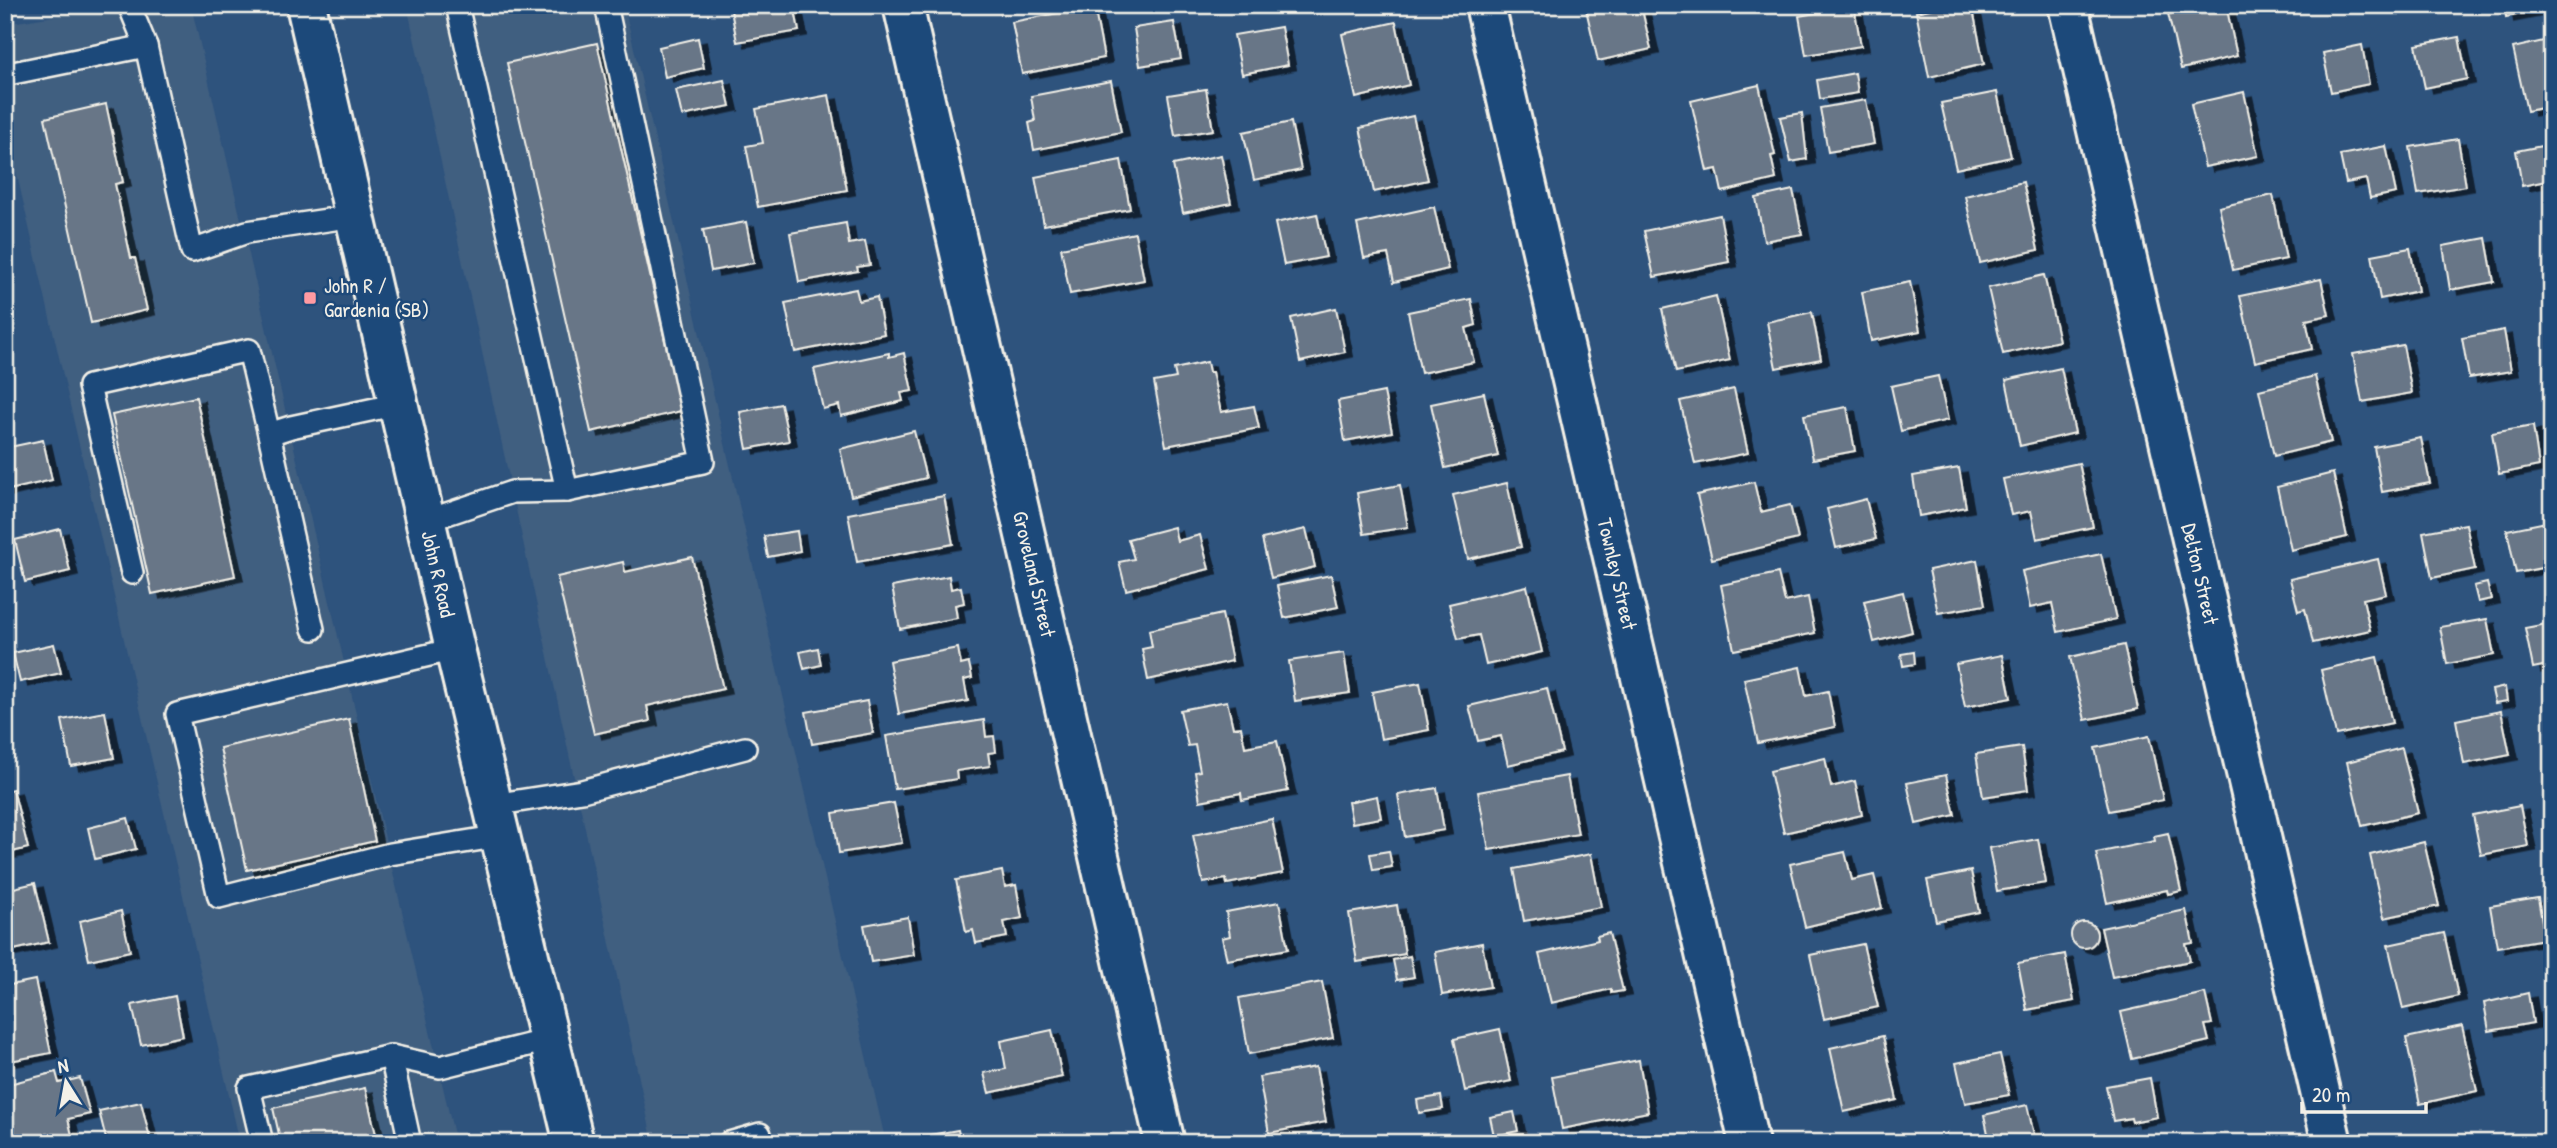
<svg xmlns="http://www.w3.org/2000/svg" width="2557" height="1148" viewBox="0 0 2557 1148" font-family="'Patrick Hand',sans-serif">
	<style>
		.built { fill: #3f5e80 }
		.building { fill: #687687; stroke: #f4f1e8; stroke-width: 2; filter: url(#shadow) }
		.lines { fill: none; stroke-linecap: round; stroke-linejoin: round }
		.service-casing { stroke: #f4f1e8; stroke-width: 26 }
		.minor-casing { stroke: #f4f1e8; stroke-width: 44 }
		.secondary-casing { stroke: #f4f1e8; stroke-width: 44 }
		.service { stroke: #1f4a7a; stroke-width: 21 }
		.minor { stroke: #1f4a7a; stroke-width: 38 }
		.secondary { stroke: #1f4a7a; stroke-width: 38 }
		.poi-dot { fill: #ff9aa2; stroke: #1f4a7a; stroke-width: 2.5 }
		.labels { text-anchor: middle; stroke-width: 5; stroke-linejoin: round; paint-order: stroke }
		.poi-label { font-size: 21px; fill: #f4f1e8; stroke: #1f4a7a; text-anchor: start }
		.street-label { font-size: 21px; fill: #f4f1e8; stroke: #1f4a7a }
	</style>
	<defs>
		<filter id="shadow"><feDropShadow dx="8" dy="4.5" stdDeviation="0" flood-color="#0009"/></filter>
	</defs>
	<rect width="100%" height="100%" fill="#2e537d"/>
	<filter id="ink" filterUnits="userSpaceOnUse"><feTurbulence type="fractalNoise" baseFrequency=".0143" numOctaves="2"/><feDisplacementMap in="SourceGraphic" scale="14" xChannelSelector="R" yChannelSelector="G"/><feConvolveMatrix kernelMatrix="1 2 1 2 8 2 1 2 1" color-interpolation-filters="sRGB"/></filter>
	<g filter="url(#ink)">
		<g class="built">
			<path d="M121,5h70l265,1138h-216l-235,-1020v-99z"/>
			<path d="M407,5h217l262,1138h-233z"/>
		</g>
		<g class="building">
			<path d="M730,5h64l5,26 -62,11z"/>
			<path d="M1585,5h56l10,44 -53,12z"/>
			<path d="M1948,5h24l12,59 -55,13 -13,-65z"/>
			<path d="M2166,5h60l11,51 -56,13z"/>
			<path d="M2504,5h48v3l-46,9z"/>
			<path d="M1094,6l10,52 -82,16 -10,-52z"/>
			<path d="M1854,6l7,40 -55,9 -7,-39z"/>
			<path d="M1174,22l7,37 -41,7 -6,-38z"/>
			<path d="M1396,22l13,63 -53,13 -14,-64z"/>
			<path d="M1281,27l7,38 -46,9 -8,-39z"/>
			<path d="M2459,37l8,42 -42,9 -9,-43z"/>
			<path d="M698,38l6,30 -39,9 -6,-30z"/>
			<path d="M2552,39v67l-25,5 -14,-63z"/>
			<path d="M597,43l84,368 -90,21 -84,-369z"/>
			<path d="M2362,45l7,39 -38,8 -8,-39z"/>
			<path d="M1855,73l3,20 -38,6 -3,-19z"/>
			<path d="M724,80l6,26 -48,10 -6,-26z"/>
			<path d="M1111,81l10,51 -87,18 -5,-27 6,-2 -4,-25z"/>
			<path d="M1759,85l16,70 -4,1 5,23 -54,13 -5,-23 -10,2 -16,-70z"/>
			<path d="M1206,89l7,41 -38,6 -7,-41z"/>
			<path d="M1997,92l14,65 -55,12 -15,-66z"/>
			<path d="M2244,92l14,64 -53,11 -14,-63z"/>
			<path d="M829,95l18,95 -89,17 -12,-61 17,-3 -7,-34z"/>
			<path d="M1866,100l8,44 -46,8 -8,-44z"/>
			<path d="M106,104l17,78 -8,2 16,74h4l12,52 -56,13 -46,-205z"/>
			<path d="M1802,113l5,46 -16,3 -11,-45z"/>
			<path d="M1413,116l15,64 -54,12 -14,-64z"/>
			<path d="M1291,122l10,48 -47,10 -11,-48z"/>
			<path d="M2458,139l8,47 -48,8 -8,-47z"/>
			<path d="M2552,144v69h-1l-5,-32 -24,5 -6,-35z"/>
			<path d="M2386,146l10,47 -26,5 -4,-19 -20,4 -6,-28z"/>
			<path d="M1221,155l10,48 -48,10 -10,-48z"/>
			<path d="M1121,160l9,49 -86,16 -9,-48z"/>
			<path d="M2023,182l15,68 -58,13 -15,-67z"/>
			<path d="M1793,190l9,44 -38,7 -8,-43z"/>
			<path d="M2273,195l13,64 -53,11 -14,-63z"/>
			<path d="M1434,207l14,62 -54,13 -6,-28 -24,4 -7,-34z"/>
			<path d="M1317,214l9,43 -42,8 -9,-42z"/>
			<path d="M1720,215l9,47 -75,15 -10,-46z"/>
			<path d="M746,222l8,41 -43,8 -8,-41z"/>
			<path d="M846,223l3,21 16,-3 5,24 -13,2 1,4 -59,11 -9,-49z"/>
			<path d="M1135,233l9,47 -74,14 -9,-46z"/>
			<path d="M2486,238l8,44 -44,8 -7,-44z"/>
			<path d="M2410,248l8,43 -38,8 -8,-44z"/>
			<path d="M2044,275l15,66 -56,13 -15,-66z"/>
			<path d="M2321,279l8,36 -23,5 6,29 -57,13 -15,-66z"/>
			<path d="M1910,282l10,49 -49,10 -9,-49z"/>
			<path d="M856,289l3,12 18,-4 7,37 -89,18 -10,-49z"/>
			<path d="M1716,296l14,64 -54,12 -14,-63z"/>
			<path d="M1471,299l5,26 -10,3 8,34 -53,11 -13,-61z"/>
			<path d="M1336,308l9,44 -45,10 -9,-44z"/>
			<path d="M1812,312l9,47 -45,9 -9,-46z"/>
			<path d="M2504,330l7,41 -42,7 -7,-40z"/>
			<path d="M2403,345l9,48 -50,9 -9,-48z"/>
			<path d="M889,353v4l15,-4 8,38 -11,2 2,8 -62,15 -2,-11 -16,4 -9,-40z"/>
			<path d="M1207,362l2,10h3l9,40 33,-6 5,22 -93,18 -12,-64 22,-4 -2,-9z"/>
			<path d="M2061,368l14,65 -55,13 -14,-66z"/>
			<path d="M1938,376l10,44 -47,11 -10,-45z"/>
			<path d="M2315,376l16,66 -57,14 -15,-66z"/>
			<path d="M1734,389l14,64 -53,11 -15,-63z"/>
			<path d="M1384,392l8,40 -47,9 -7,-40z"/>
			<path d="M1484,393l14,63 -53,12 -14,-64z"/>
			<path d="M196,397l39,179 -83,18 -40,-179z"/>
			<path d="M781,404l8,37 -42,8 -7,-37z"/>
			<path d="M1847,407l8,44 -42,8 -9,-44z"/>
			<path d="M2533,426l6,40 -40,8 -7,-41z"/>
			<path d="M914,431l12,47 -75,18 -11,-47z"/>
			<path d="M2421,438l9,45 -48,9 -8,-45z"/>
			<path d="M43,440l9,40 -47,11v-43z"/>
			<path d="M2079,463l14,64 -56,12 -6,-28 -20,4 -8,-36z"/>
			<path d="M1959,468l7,39 -47,9 -6,-40z"/>
			<path d="M2333,473l14,64 -56,13 -14,-63z"/>
			<path d="M1754,482l7,30 29,-7 8,34 -86,20 -15,-64z"/>
			<path d="M1507,483l14,64 -53,12 -15,-64z"/>
			<path d="M1400,485l8,42 -44,7 -7,-41z"/>
			<path d="M944,496l9,48 -96,18 -9,-48z"/>
			<path d="M1866,499l10,40 -40,9 -9,-39z"/>
			<path d="M2551,521l1,45 -36,7 -9,-43z"/>
			<path d="M2466,524l9,45 -43,9 -9,-46z"/>
			<path d="M1174,527l3,14 23,-6 9,34 -83,21 -7,-28 15,-3 -6,-20z"/>
			<path d="M60,529l10,42 -45,11 -10,-42z"/>
			<path d="M1306,529l9,38 -44,11 -9,-39z"/>
			<path d="M797,531l3,20 -32,6 -4,-21z"/>
			<path d="M2101,554l15,65 -58,13 -6,-29 -22,5 -8,-37z"/>
			<path d="M692,557l31,132 -76,17 3,15 -56,13 -37,-157 66,-15 2,10z"/>
			<path d="M2378,559l8,35 -23,5 7,31 -57,13 -8,-34 -7,2 -8,-32z"/>
			<path d="M1977,560l8,45 -47,8 -9,-43z"/>
			<path d="M1778,573l7,29 23,-5 7,36 -81,17 -13,-65z"/>
			<path d="M1331,575l7,32 -54,11 -7,-32z"/>
			<path d="M949,576l2,13 10,-2 3,16 -9,2 2,13 -57,11 -8,-42z"/>
			<path d="M2487,583l4,16 -13,3 -4,-16z"/>
			<path d="M1527,586l15,66 -56,13 -7,-30 -21,4 -9,-35z"/>
			<path d="M1903,592l9,40 -38,10 -10,-41z"/>
			<path d="M1222,614l10,47 -84,19 -6,-31 10,-2 -3,-17z"/>
			<path d="M2487,619l7,36 -47,9 -7,-37z"/>
			<path d="M2552,623v41l-19,4 -8,-40z"/>
			<path d="M54,644l7,29 -41,9 -7,-29z"/>
			<path d="M2124,645l14,64 -53,11 -15,-63z"/>
			<path d="M818,648l3,17 -17,4 -4,-17z"/>
			<path d="M958,648l3,17 8,-2 3,15 -8,2 4,21 -69,13 -10,-53z"/>
			<path d="M1914,652l1,12 -12,2 -2,-12z"/>
			<path d="M1344,653l6,40 -55,8 -6,-40z"/>
			<path d="M2002,655l9,43 -46,9 -9,-43z"/>
			<path d="M2377,657l15,66 -56,12 -15,-65z"/>
			<path d="M1800,667l6,29 22,-5 7,36 -77,16 -14,-64z"/>
			<path d="M1420,683l9,47 -48,9 -9,-47z"/>
			<path d="M2505,687l2,14 -12,2 -3,-13z"/>
			<path d="M1547,688l15,64 -54,13 -7,-29 -23,5 -9,-35z"/>
			<path d="M867,701l6,32 -61,11 -6,-32z"/>
			<path d="M1227,701l6,27 8,-1 4,20 32,-6 11,50 -46,9 -1,-7 -41,8 -5,-29 5,-1 -5,-26 -7,1 -8,-36z"/>
			<path d="M2501,711l9,44 -46,9 -8,-44z"/>
			<path d="M105,712l9,46 -43,8 -9,-46z"/>
			<path d="M349,719l26,122 -128,29 -27,-122z"/>
			<path d="M984,720l2,17 8,-1 2,16 -8,1 2,13 -34,5 1,8 -62,10 -9,-53z"/>
			<path d="M2149,736l14,64 -54,11 -14,-63z"/>
			<path d="M2022,747l6,43 -45,7 -7,-43z"/>
			<path d="M2402,748l16,65 -56,13 -15,-64z"/>
			<path d="M1825,758l6,29 24,-6 7,34 -78,18 -14,-62z"/>
			<path d="M1946,775l9,40 -39,9 -9,-41z"/>
			<path d="M1567,776l11,58 -89,16 -11,-58z"/>
			<path d="M1437,788l7,42 -39,7 -7,-42z"/>
			<path d="M13,789l15,59 -23,6v-63z"/>
			<path d="M1377,796l4,22 -29,5 -4,-21z"/>
			<path d="M894,803l8,40 -63,10 -6,-40z"/>
			<path d="M2520,806l8,40 -47,9 -8,-40z"/>
			<path d="M128,818l8,31 -41,10 -7,-31z"/>
			<path d="M1272,819l11,54 -56,11 -1,-5 -23,4 -10,-48z"/>
			<path d="M2168,833l13,58 -13,3 -1,-4 -60,13 -11,-50 59,-12 -1,-5z"/>
			<path d="M2038,839l8,44 -49,8 -8,-43z"/>
			<path d="M2424,842l15,64 -55,12 -14,-63z"/>
			<path d="M1389,851l3,16 -19,3 -3,-16z"/>
			<path d="M1845,852l7,28 22,-5 8,33 -77,19 -15,-63z"/>
			<path d="M1591,854l10,53 -77,14 -10,-52z"/>
			<path d="M1002,871l3,16 11,-2 6,33 -18,4 3,15 -31,6 -3,-13 -7,2 -10,-52z"/>
			<path d="M1971,871l8,41 -43,9 -9,-41z"/>
			<path d="M35,883l14,59 -44,10v-62z"/>
			<path d="M2538,898l7,41 -48,8 -7,-41z"/>
			<path d="M1279,902l9,47 -61,11 -5,-22 8,-2 -4,-24z"/>
			<path d="M1397,905l8,49 -48,8 -8,-49z"/>
			<path d="M2186,910l7,33 -7,1 4,17 -78,16 -11,-49z"/>
			<path d="M121,911l9,40 -41,9 -9,-39z"/>
			<path d="M908,917l6,38 -43,7 -7,-37z"/>
			<circle cx="2084" cy="935" r="13"/>
			<path d="M1609,933l14,58 -12,2v-4l-60,14 -12,-49 59,-14 -1,-4z"/>
			<path d="M2444,933l14,63 -55,13 -15,-64z"/>
			<path d="M1482,943l8,44 -48,8 -7,-43z"/>
			<path d="M1863,944l15,63 -54,12 -14,-64z"/>
			<path d="M2065,954l9,47 -47,9 -9,-47z"/>
			<path d="M1410,956l4,21 -17,3 -4,-20z"/>
			<path d="M35,980l16,73 -46,9v-76z"/>
			<path d="M1322,982l11,56 -84,16 -10,-56z"/>
			<path d="M2205,993l7,31 -7,1 4,16 -77,18 -11,-47z"/>
			<path d="M2528,993l5,30 -44,8 -5,-28z"/>
			<path d="M175,996l8,40 -42,9 -9,-40z"/>
			<path d="M2462,1026l15,65 -57,13 -14,-66z"/>
			<path d="M1500,1029l11,52 -46,10 -11,-52z"/>
			<path d="M1052,1030l10,47 -73,16 -5,-20 22,-4 -5,-28z"/>
			<path d="M1883,1036l14,64 -53,12 -14,-64z"/>
			<path d="M2000,1054l9,41 -44,8 -9,-40z"/>
			<path d="M1639,1060l9,52 -86,17 -10,-52z"/>
			<path d="M1316,1067l10,55 -57,11 -10,-56z"/>
			<path d="M56,1072l3,11 21,-5 10,36 -22,5 6,24h-62l-7,-29v-29z"/>
			<path d="M2150,1078l7,39 -25,5 -1,-4 -18,3 -7,-35z"/>
			<path d="M365,1088l13,55h-97l-8,-35z"/>
			<path d="M1441,1096l2,13 -24,4 -2,-13z"/>
			<path d="M141,1102l10,40 -44,1 -8,-32z"/>
			<path d="M2027,1105l9,38h-46l-6,-28z"/>
			<path d="M1514,1112l4,19 -24,5 -4,-19z"/>
			<path d="M958,1130l3,13h-48v-5z"/>
		</g>
		<g class="lines">
			<defs>
				<g id="service">
					<path d="M129,5l17,41 46,205 55,-19 107,-16"/>
					<path d="M457,5l110,486"/>
					<path d="M13,73l133,-27"/>
					<path d="M269,434l44,195"/>
					<path d="M426,521l86,-29 55,-1 136,-29 -97,-457"/>
					<path d="M132,573l-43,-187 160,-36 20,84 22,-7 107,-23"/>
					<path d="M455,649l-278,65 42,183 171,-43 111,-18"/>
					<path d="M493,805l89,-14 163,-43"/>
					<path d="M391,1056l19,87"/>
					<path d="M262,1143l-13,-55 142,-32 49,11 108,-27"/>
					<path d="M729,1143l31,-9 1,9"/>
				</g>
				<g id="minor">
					<path d="M903,5l262,1138"/>
					<path d="M1485,5l264,1138"/>
					<path d="M2068,5l264,1138"/>
				</g>
				<path id="secondary" d="M306,5l149,644 119,494"/>
			</defs>
			<use href="#service" class="service-casing"/>
			<use href="#minor" class="minor-casing"/>
			<use href="#secondary" class="secondary-casing"/>
			<use href="#service" class="service"/>
			<use href="#minor" class="minor"/>
			<use href="#secondary" class="secondary"/>
		</g>
	</g>
	<rect class="poi-dot" x="303" y="291" width="14" height="14" rx="3.5"/>
	<g class="labels">
		<g class="poi-label">
			<text x="324" y="293">John R /<tspan x="324" dy="24">Gardenia (SB)</tspan></text>
		</g>
		<g class="street-label">
			<text transform="translate(438 574) rotate(77)" y="7">John R Road</text>
			<text transform="translate(1034 574) rotate(77)" y="7">Groveland Street</text>
			<text transform="translate(1617 574) rotate(77)" y="7">Townley Street</text>
			<text transform="translate(2200 574) rotate(77)" y="7">Delton Street</text>
		</g>
	</g>
	<rect width="2557" height="1148" fill="none" stroke="#1f4a7a" stroke-width="28"/>
	<rect x="14" y="14" width="2529" height="1120" fill="none" stroke="#f4f1e8" stroke-width="2.5" filter="url(#ink)"/>
	<g transform="translate(66 1082) rotate(349)" stroke="#1f4a7a" stroke-width="5" paint-order="stroke">
	<path d="M0-5L12 26L0 18L-12 26Z" fill="#f4f1e8"/>
	<text y="-10" font-size="19" font-weight="bold" text-anchor="middle" fill="#f4f1e8">N</text>
	</g>
	<path d="M2302 1102v10h124v-10" fill="none" stroke="#f4f1e8" stroke-width="3.5"/>
	<text x="2312" y="1102" font-size="21" fill="#f4f1e8" stroke="#1f4a7a" stroke-width="5" paint-order="stroke">20 m</text>
</svg>
